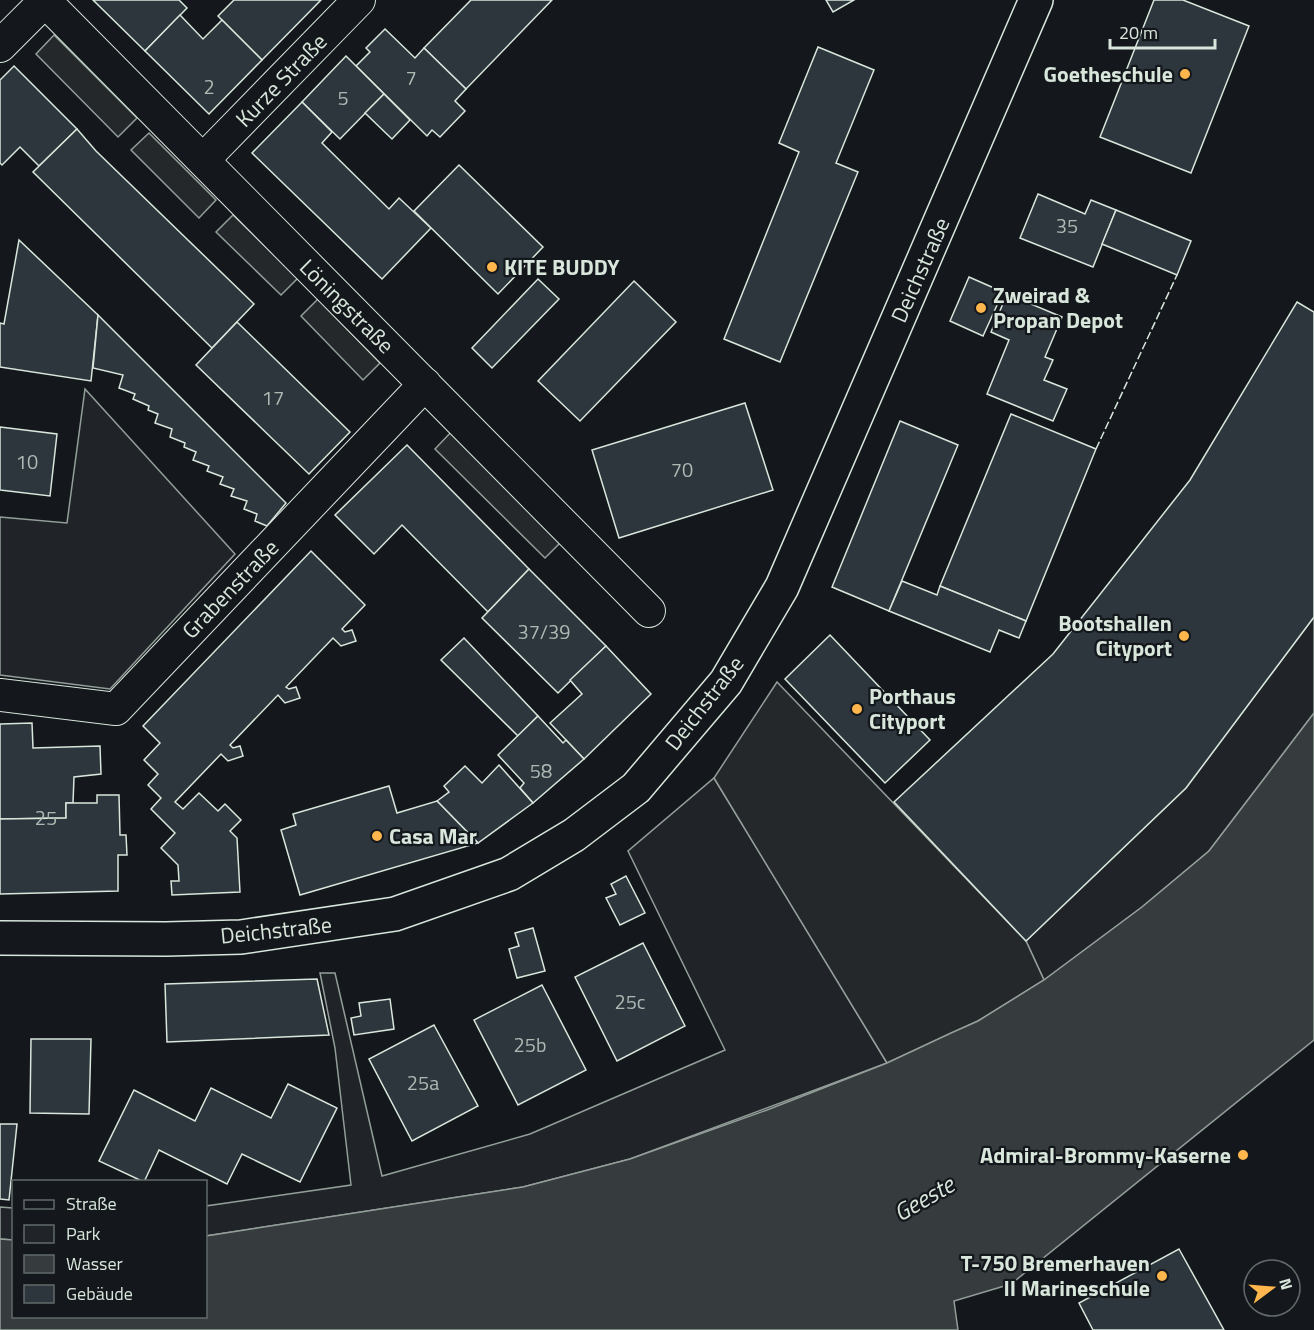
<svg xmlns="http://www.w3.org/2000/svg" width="1314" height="1330" viewBox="0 0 1314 1330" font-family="'Titillium Web',sans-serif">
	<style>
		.green { fill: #202428; stroke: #939e99; stroke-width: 1.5 }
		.parking { fill: #24282b; stroke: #939e99; stroke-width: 1.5 }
		.water { fill: #363b3e; stroke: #939e99; stroke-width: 1.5 }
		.building { fill: #2c363c; stroke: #d8e6dc; stroke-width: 1.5 }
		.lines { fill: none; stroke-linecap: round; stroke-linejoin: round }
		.minor-casing { stroke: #d8e6dc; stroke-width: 34 }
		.secondary-casing { stroke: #d8e6dc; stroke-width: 36 }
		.minor { stroke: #14181c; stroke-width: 32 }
		.secondary { stroke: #14181c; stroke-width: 33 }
		.fence { stroke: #d8e6dc; stroke-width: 1.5; stroke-dasharray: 8 3; stroke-linecap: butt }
		.poi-dot { fill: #ffb74d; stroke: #14181c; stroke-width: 2 }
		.labels { text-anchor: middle; stroke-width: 4.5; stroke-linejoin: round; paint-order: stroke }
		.number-label { font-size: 20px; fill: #adbab4 }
		.poi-label { font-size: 22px; font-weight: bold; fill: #d8e6dc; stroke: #14181c; text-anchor: end }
		.street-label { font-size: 22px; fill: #d8e6dc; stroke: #14181c }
		.water-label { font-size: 24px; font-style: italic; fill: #d8e6dc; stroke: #14181c }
	</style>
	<rect width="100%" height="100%" fill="#14181c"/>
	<g class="green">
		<path d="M85,389l150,165 -125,135 -110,-14v-158l67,6z"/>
		<path d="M1314,617v96l-105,138 -67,56 -98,73 -18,-39 160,-153z"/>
		<path d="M714,778l173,285 -257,96 -107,28 -317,49v-30l145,-21 -16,-137 -15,-75h15l47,203 148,-42 195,-84 -97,-199z"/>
		<path d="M0,1207l13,1v32l-13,-1z"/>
	</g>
	<g class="parking">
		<path d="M54,35l83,83 -19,19 -82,-83z"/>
		<path d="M149,133l67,67 -17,18 -68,-68z"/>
		<path d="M233,215l65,63 -17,17 -65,-63z"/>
		<path d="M318,299l62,64 -17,17 -62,-64z"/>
		<path d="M453,430l111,109 -19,19 -110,-109z"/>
		<path d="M777,682l249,259 18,39 -66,41 -91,42 -173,-285z"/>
	</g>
	<path class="water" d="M1314,713v327l-303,244 -57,17 4,29h-958v-91l13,1 1,76h192v-80l317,-49 107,-28 137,-49 120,-47 64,-30 27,-12 66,-41 98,-73 67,-56z"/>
	<g class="building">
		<path d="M93,0h86l8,8 -42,43z"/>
		<path d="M234,0h87l-59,60 -44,-44z"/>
		<path d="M471,0h81l-86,89 -42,-41z"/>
		<path d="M826,0h28l-21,12z"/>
		<path d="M1154,0h29l66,26 -58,147 -91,-36z"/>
		<path d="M180,15l23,24 19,-19 40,40 -53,54 -64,-63z"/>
		<path d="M385,29l30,29 9,-10 42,41 -11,12 10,10 -25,26 -8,-7 -5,6 -71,-70 14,-14 -4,-4z"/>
		<path d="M818,47l56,23 -38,93 22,9 -78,190 -56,-23 75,-187 -20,-9z"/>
		<path d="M346,56l38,38 -44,45 -38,-37z"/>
		<path d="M14,66l63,63 -38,37 -19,-19 -18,18 -2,-2v-83z"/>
		<path d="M384,94l26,26 -18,19 -27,-26z"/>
		<path d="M302,102l30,30 -10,11 67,66 10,-11 32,30 -49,51 -130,-126z"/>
		<path d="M77,129l19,22 158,153 -42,44 -179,-176z"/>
		<path d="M459,165l84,82 -45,47 -84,-83z"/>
		<path d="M1038,194l47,20 6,-14 25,10 -23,57 -73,-29z"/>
		<path d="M1116,210l75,31 -14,34 -75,-31z"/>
		<path d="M19,240l79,75 -7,66 -91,-14v-44l4,1z"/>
		<path d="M969,277l34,15 -20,44 -33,-15z"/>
		<path d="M538,279l21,20 -67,69 -20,-20z"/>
		<path d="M634,281l42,41 -96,99 -42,-40z"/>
		<path d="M1007,294l55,23 -17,40 8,3 -9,20 23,9 -14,32 -66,-27 22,-54 -18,-8z"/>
		<path d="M1297,302l17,10v305l-128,171 -160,153 -132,-139 159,-148 137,-174z"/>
		<path d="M98,315l188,188 -19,23 -12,-5 2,-7 -13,-5 3,-8 -16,-5 3,-7 -14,-5 3,-7 -16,-6 2,-5 -16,-6 3,-8 -12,-5 1,-4 -15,-6 2,-8 -17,-6 3,-9 -10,-4 1,-4 -16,-7 2,-5 -16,-6 4,-13 -30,-7z"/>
		<path d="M237,322l113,110 -41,42 -113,-109z"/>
		<path d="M745,403l28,87 -154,48 -27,-88z"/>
		<path d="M1011,414l85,35 -70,172 -86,-35z"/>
		<path d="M900,421l58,24 -69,166 -57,-24z"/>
		<path d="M0,427l57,7 -7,62 -50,-6z"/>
		<path d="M407,445l122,124 -41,43 -86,-87 -28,29 -39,-39z"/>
		<path d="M311,551l54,54 -23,24 3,3 7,-2 4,11 -15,5 -8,-8 -47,49 3,2 7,-2 4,11 -15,5 -7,-8 -48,50 3,3 7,-2 3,10 -15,5 -7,-7 -46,48 8,7 16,-16 19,18 7,-7 16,16 -11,11 7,7 3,54 -68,3 -1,-14h8l-1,-16 -17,-17 14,-15 -24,-24 10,-11 -13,-13 10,-11 -14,-14 16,-17 -17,-17z"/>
		<path d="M529,569l77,77 -48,47 -76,-75z"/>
		<path d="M902,581l35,14 3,-9 86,35 -7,17 -20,-8 -9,22 -101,-41z"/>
		<path d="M830,635l100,105 -45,43 -100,-104z"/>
		<path d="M464,638l74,78 -20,20 -77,-76z"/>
		<path d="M606,646l45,48 -67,65 -34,-36 32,-29 -12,-14z"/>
		<path d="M538,716l25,27 3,-3 18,19 -51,44 -13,-15 4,-5 -26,-28z"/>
		<path d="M32,723l1,25 67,-2 1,28 -27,3 -1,26h-7v15l-66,1v-95z"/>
		<path d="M499,765l34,38 -55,40 -41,-42 12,-9 -5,-6 21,-20 17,17z"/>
		<path d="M389,786l8,27 40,-12 41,42 -178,52 -19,-65 15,-5 -3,-11z"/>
		<path d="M97,795h22l1,40h6l1,20h-9v36l-118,3v-75l66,-1v-15h31z"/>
		<path d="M626,876l19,37 -25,12 -14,-27 10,-4 -5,-10z"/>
		<path d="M533,928l12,43 -28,7 -8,-29 10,-3 -4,-13z"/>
		<path d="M643,943l42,83 -68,35 -42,-84z"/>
		<path d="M317,979l12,56 -162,7 -2,-58z"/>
		<path d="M542,985l44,85 -68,35 -44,-85z"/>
		<path d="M390,999l4,30 -40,6 -3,-17 10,-2 -2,-13z"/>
		<path d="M434,1025l44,81 -66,35 -43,-82z"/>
		<path d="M31,1039h60l-2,75 -59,-1z"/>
		<path d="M288,1084l49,24 -37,74 -58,-28 -15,30 -68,-34 -15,32 -45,-21 35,-71 61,31 16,-33 60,30z"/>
		<path d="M0,1124h17l-8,76 -9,-1z"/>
		<path d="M1179,1249l45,81h-131l-14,-27z"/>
	</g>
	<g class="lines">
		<defs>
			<g id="minor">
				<path d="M44,0l605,611"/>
				<path d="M0,46l45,-45"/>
				<path d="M203,160l156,-160"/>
				<path d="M0,695l116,14 309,-325"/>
			</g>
			<path id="secondary" d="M0,938l166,1 75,-2 154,-23 114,-40 65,-39 62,-47 90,-106 56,-95 254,-587"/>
		</defs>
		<use href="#minor" class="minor-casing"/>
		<use href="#secondary" class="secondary-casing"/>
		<use href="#minor" class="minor"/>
		<use href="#secondary" class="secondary"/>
		<path class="fence" d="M1096,449l81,-174"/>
	</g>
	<g class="poi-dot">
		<circle cx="1185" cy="74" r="6"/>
		<circle cx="492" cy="267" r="6"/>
		<circle cx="981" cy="308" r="6"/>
		<circle cx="1184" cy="636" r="6"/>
		<circle cx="857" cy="709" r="6"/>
		<circle cx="377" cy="836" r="6"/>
		<circle cx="1243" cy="1155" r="6"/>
		<circle cx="1162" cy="1276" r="6"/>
	</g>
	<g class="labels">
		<g class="number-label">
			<text x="411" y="85">7</text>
			<text x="209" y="94">2</text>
			<text x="343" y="105">5</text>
			<text x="1067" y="233">35</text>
			<text x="273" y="405">17</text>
			<text x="27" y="469">10</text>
			<text x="682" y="477">70</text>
			<text x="544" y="639">37/39</text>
			<text x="541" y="778">58</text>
			<text x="46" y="825">25</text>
			<text x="630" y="1009">25c</text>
			<text x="530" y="1052">25b</text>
			<text x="423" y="1090">25a</text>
		</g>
		<g class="poi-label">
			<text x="1173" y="82">Goetheschule</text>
			<text x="504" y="275" text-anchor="start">KITE BUDDY</text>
			<text x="993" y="303" text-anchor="start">Zweirad &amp;<tspan x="993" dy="25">Propan Depot</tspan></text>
			<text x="1172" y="631">Bootshallen<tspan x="1172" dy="25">Cityport</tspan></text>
			<text x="869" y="704" text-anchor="start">Porthaus<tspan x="869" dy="25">Cityport</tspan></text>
			<text x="389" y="844" text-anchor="start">Casa Mar</text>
			<text x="1231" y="1163">Admiral-Brommy-Kaserne</text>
			<text x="1150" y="1271">T-750 Bremerhaven<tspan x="1150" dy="25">II Marineschule</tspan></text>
		</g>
		<g class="street-label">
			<text transform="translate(281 80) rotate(-46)" y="8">Kurze Straße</text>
			<text transform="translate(920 270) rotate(-66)" y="8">Deichstraße</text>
			<text transform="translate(347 306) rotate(45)" y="8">Löningstraße</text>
			<text transform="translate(230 589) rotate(-46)" y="8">Grabenstraße</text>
			<text transform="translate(704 703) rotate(-52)" y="8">Deichstraße</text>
			<text transform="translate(276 930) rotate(-6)" y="8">Deichstraße</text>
		</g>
		<g class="water-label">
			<text transform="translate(924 1199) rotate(-30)" y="8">Geeste</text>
		</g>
	</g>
	<rect x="12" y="1180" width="195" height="138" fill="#14181c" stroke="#626a69" stroke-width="1.5"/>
	<rect x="24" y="1200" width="30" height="9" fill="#14181c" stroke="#626a69" stroke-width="1.5"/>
	<text x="66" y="1210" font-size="18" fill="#d8e6dc">Straße</text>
	<rect x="24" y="1225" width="30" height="18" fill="#202428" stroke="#626a69" stroke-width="1.5"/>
	<text x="66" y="1240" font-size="18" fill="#d8e6dc">Park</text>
	<rect x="24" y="1255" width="30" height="18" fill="#363b3e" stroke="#626a69" stroke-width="1.5"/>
	<text x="66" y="1270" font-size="18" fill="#d8e6dc">Wasser</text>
	<rect x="24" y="1285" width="30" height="18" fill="#2c363c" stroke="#626a69" stroke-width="1.5"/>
	<text x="66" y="1300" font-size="18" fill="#d8e6dc">Gebäude</text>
	<g transform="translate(1272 1288) rotate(74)"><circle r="28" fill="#14181c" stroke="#626a69" stroke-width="1.5"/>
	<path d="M0-4.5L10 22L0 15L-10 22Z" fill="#ffb74d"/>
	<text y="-9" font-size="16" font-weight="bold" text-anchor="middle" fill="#d8e6dc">N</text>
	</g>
	<path d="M1110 39v9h105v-9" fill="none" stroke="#d8e6dc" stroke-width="3"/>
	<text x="1119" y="39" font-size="18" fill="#d8e6dc" stroke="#14181c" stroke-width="4.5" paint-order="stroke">20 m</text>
</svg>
